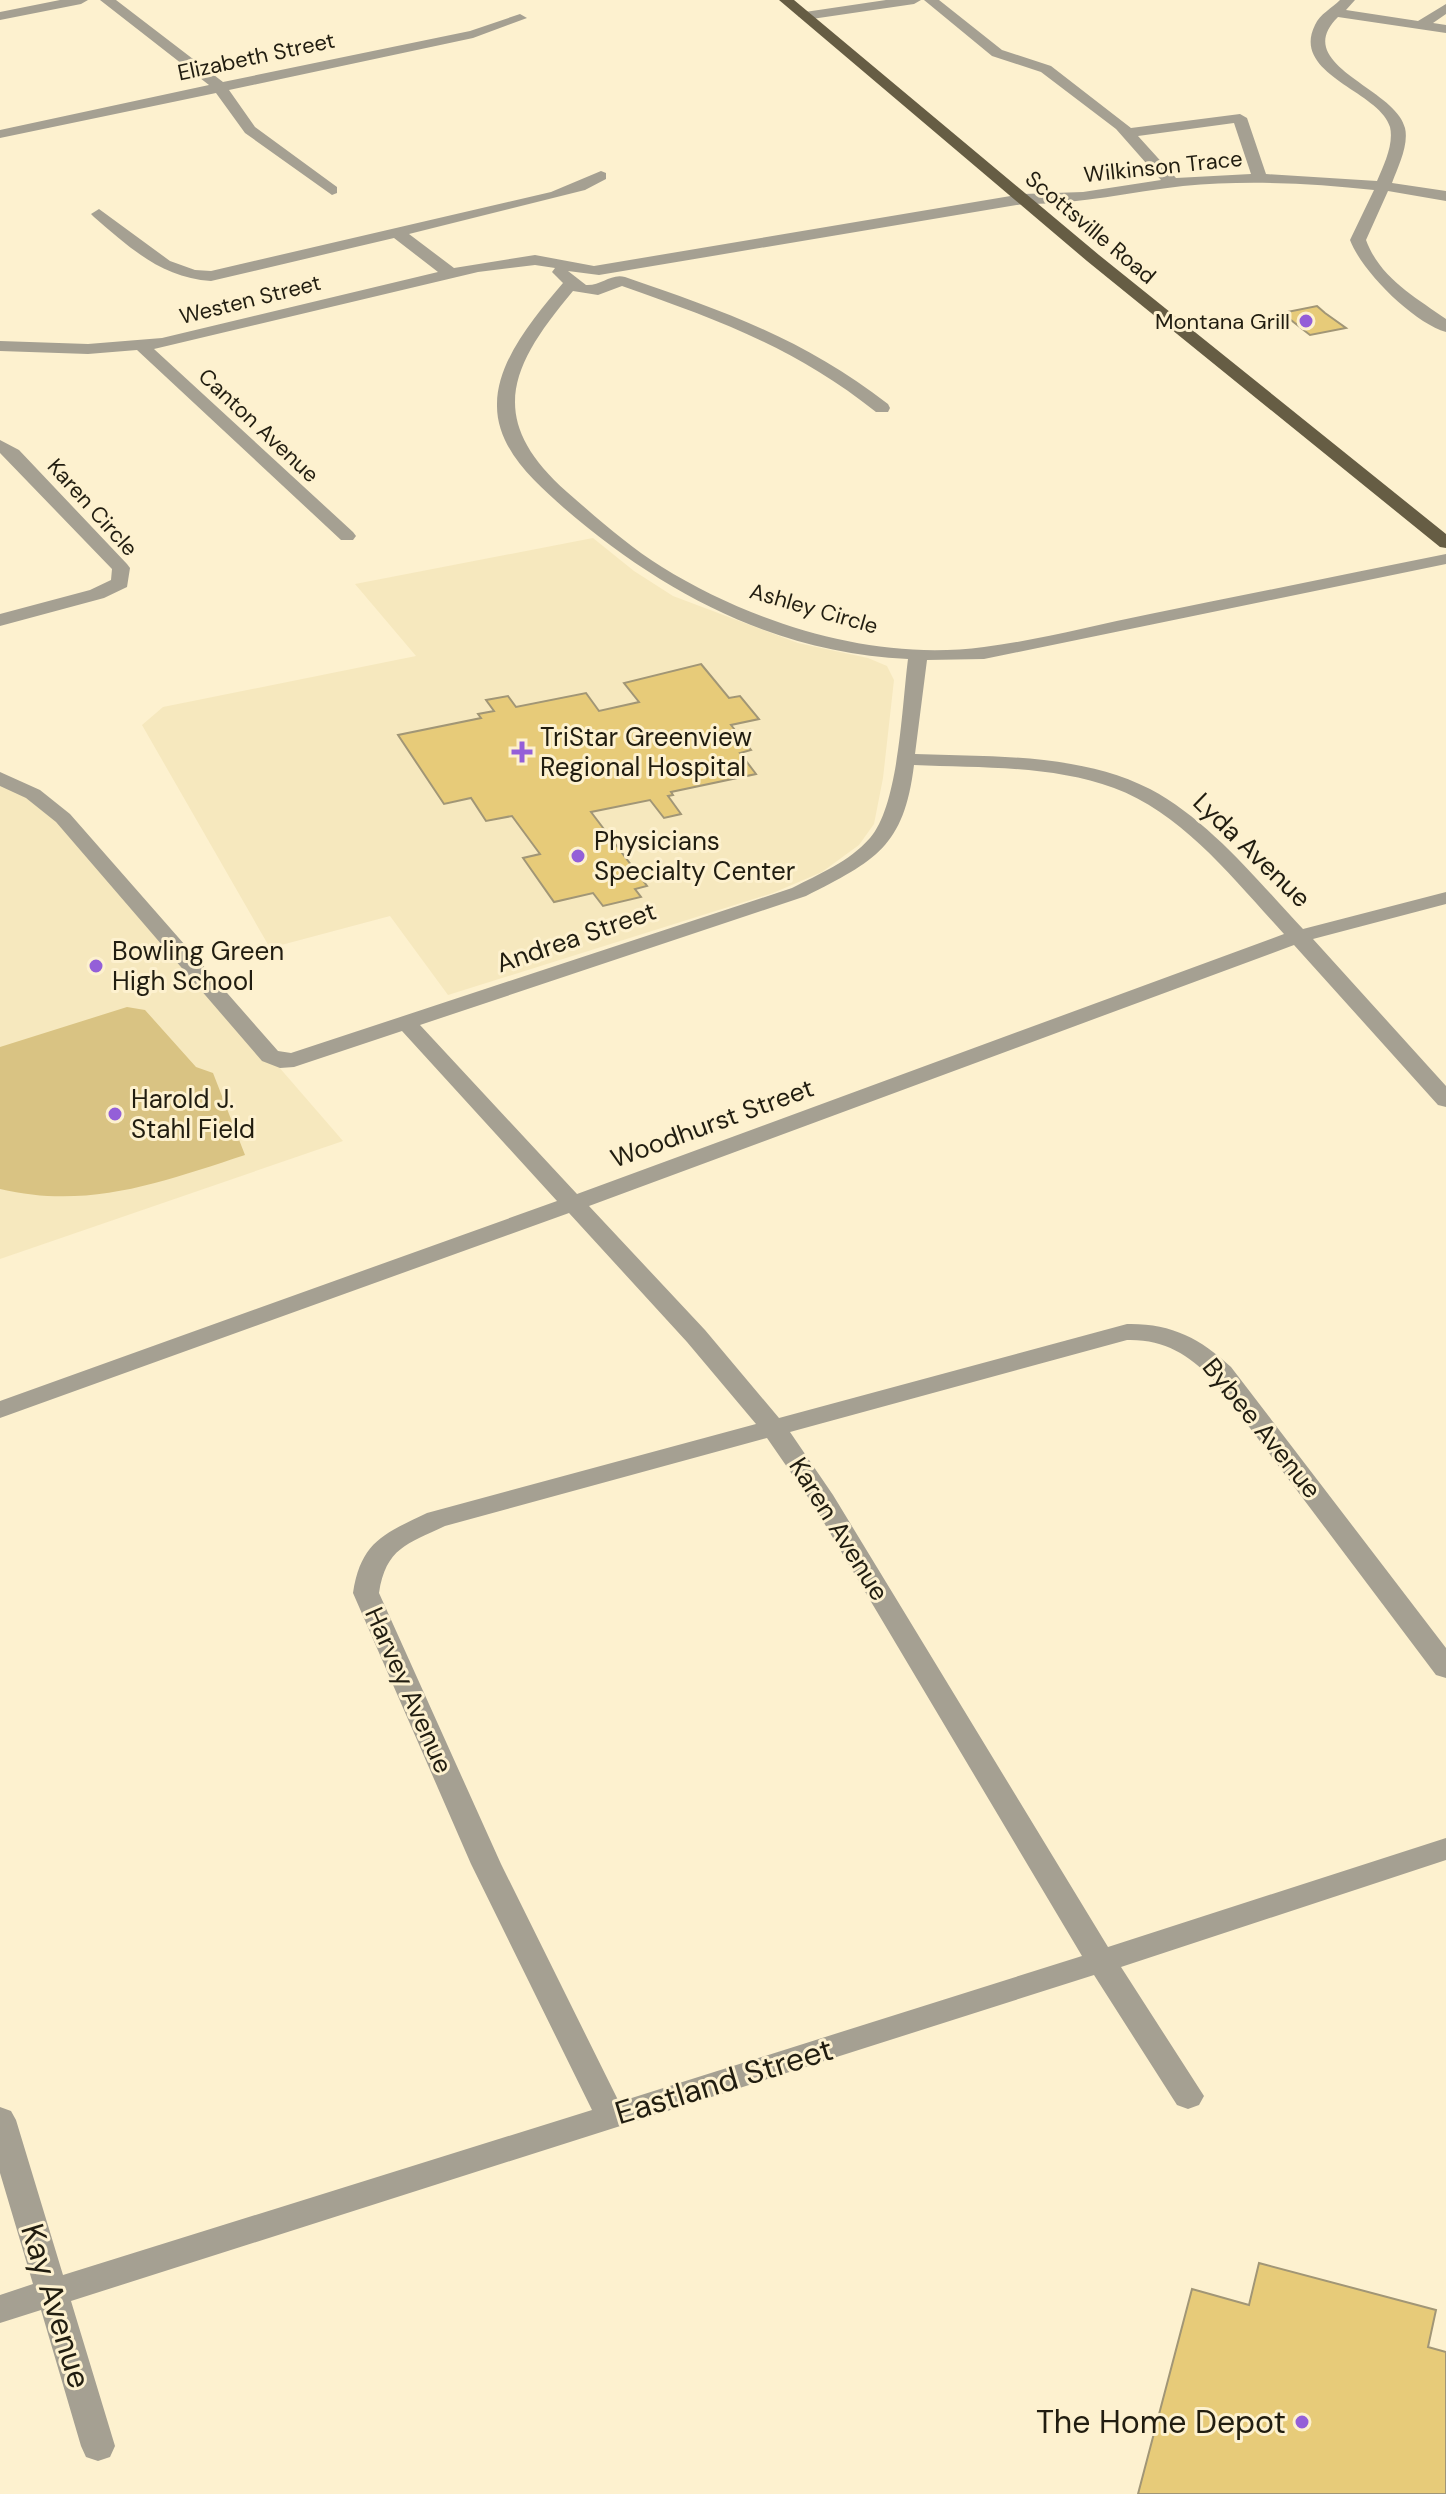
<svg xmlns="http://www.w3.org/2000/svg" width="1446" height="2494" viewBox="0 0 1446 2494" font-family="'DM Sans',sans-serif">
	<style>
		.built { fill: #f6e8be }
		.green { fill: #d9c383 }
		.building { fill: #e7cb79; stroke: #a19676; stroke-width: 2 }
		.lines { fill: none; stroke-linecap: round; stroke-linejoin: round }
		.minor { fill: #a5a092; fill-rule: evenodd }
		.major { fill: #665d44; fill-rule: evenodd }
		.poi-dot { fill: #945fd8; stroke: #fdf1cf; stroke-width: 3 }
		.labels { text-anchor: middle; stroke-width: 6; stroke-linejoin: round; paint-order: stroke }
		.far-street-label { font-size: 22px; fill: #211d10; stroke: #fdf1cf }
		.far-poi-label { font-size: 22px; fill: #211d10; stroke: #fdf1cf; text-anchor: end }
		.poi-label { font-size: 26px; fill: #211d10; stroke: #fdf1cf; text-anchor: start }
		.street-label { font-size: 26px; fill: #211d10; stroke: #fdf1cf }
		.near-street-label { font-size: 32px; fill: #211d10; stroke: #fdf1cf }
		.near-poi-label { font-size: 32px; fill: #211d10; stroke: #fdf1cf; text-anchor: end }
	</style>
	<rect width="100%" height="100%" fill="#fdf1cf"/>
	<g class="built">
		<path d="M593,538l41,33 39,25 125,47 70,15 19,8 7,14 -11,98 -9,46 -15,21 -37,27 -49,21 -325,102 -58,-79 -120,32 -128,-223 21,-18 253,-51 -61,-72z"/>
		<path d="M0,779l63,39 280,323 -343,118z"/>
	</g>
	<path class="green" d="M127,1007l18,3 51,57 17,6 32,82c-83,27 -156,55 -245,34v-142z"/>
	<g class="building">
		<path d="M1317,306l8,7 21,15 -36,7 -28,-22z"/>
		<path d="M701,664l28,34 11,-2 19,23 -28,6 20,25 -11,3 16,21 -85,18 2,3 -5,1 13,18 -17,4 -14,-18 -59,12 56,74 -12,3 6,8 -38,9 -10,-13 -39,9 -31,-44 17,-4 -28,-38 -26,5 -15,-23 -27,6 -46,-69 83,-17 -3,-4 16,-3 -8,-11 22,-4 8,11 70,-14 13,18 40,-9 -15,-19z"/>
		<path d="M1259,2263l177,47 -8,37 18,5v142h-308l54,-205 57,16z"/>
	</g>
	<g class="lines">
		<g class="minor">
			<path d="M60,0h28l-7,4 -81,16v-8z"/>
			<path d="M100,0h16l107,82 247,-51 50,-17 7,4 -54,20 -244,52 26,37 82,60v6l-5,2 -87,-62 -29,-40 -216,45v-8l209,-45z"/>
			<path d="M886,0h35l-7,4 -109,16 -7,-4 7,-4z"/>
			<path d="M924,0h15l63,50 49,16 80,62 109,-14 7,4 19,56 111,7c7,-16 17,-37 13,-54 -10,-36 -100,-52 -75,-102 5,-11 17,-17 25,-25h15l-9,10 72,11 28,-17v10l-13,9 13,2v8l-108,-16c-49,48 58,71 67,111 4,17 -7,39 -13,55l54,8v10l-58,-10 -22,49c14,38 49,57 80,79v13c-32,-9 -84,-60 -96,-92l24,-50c-64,-7 -128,-10 -191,-4 -54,6 -106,19 -160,18l-424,71 -31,-4 18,14c15,1 25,-12 39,-8 99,34 179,62 263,127l2,4 -2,4h-12c-82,-65 -158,-92 -254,-126l-24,9 -25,-4c-63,75 -88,128 -6,201 30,26 61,54 95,75 92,57 213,95 322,80 56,-7 111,-22 166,-33 99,-20 197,-40 296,-60v10l-462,95 -57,1 -12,94c78,3 164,-1 235,35 60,32 107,91 153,140l143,-37v12l-133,35 133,147v21l-8,-2 -144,-160 -705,261 116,124 74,88 348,-94c43,-1 73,14 104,43l215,281v30l-10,-3 -223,-296c-26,-25 -49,-40 -86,-39l-337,92 43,63 275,452 338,-109v22l-325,107 83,129 -5,9 -11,4 -11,-4 -83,-130 -1023,326 44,145 -5,11 -12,4 -12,-4 -5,-11 -40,-136 -41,13v-28l33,-11 -33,-111v-66l11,4 5,9 47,155 529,-165 -121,-246 -118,-271c8,-51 30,-59 74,-80l329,-89 -69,-82 -118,-129 -569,205v-17l557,-200 -155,-170 -108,36 -14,1 -18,-7 -206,-239 -30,-24 -26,-12v-14l40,18 30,24 208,237 13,2 501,-165c27,-14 57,-26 78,-50 29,-33 32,-133 38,-179 -133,-6 -245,-66 -344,-151 -30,-27 -68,-60 -67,-104 0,-44 39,-89 66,-121l-11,-11 3,-4 -20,-3 -57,7 -324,77 199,183 3,4 -3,4h-12l-204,-190 -49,4 -88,-3v-10l88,3 74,-6 276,-66 -44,-34 -183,43c-49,-3 -81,-33 -117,-64l-3,-3 8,-5 71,52 25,9 16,1 340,-79 50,-21 5,2v6l-21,11 -176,44 45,34 81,-13 59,11 429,-72 60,-2 78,-12 -45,-51 -75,-57 -49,-16zM1234,123l17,51 -75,4 -38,-42zM914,765c66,3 137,0 200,23 70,26 121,93 170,146l-707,260 -157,-169 386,-129c69,-35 98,-49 108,-131zM767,1438l47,68 268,450 -463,146 -118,-238 -122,-271c7,-45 28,-49 66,-67z"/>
			<path d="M0,440l19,10 108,114 3,4 -3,19 -23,11 -104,28v-12l90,-24 21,-10 1,-11 -112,-116z"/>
		</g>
		<path class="major" d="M779,0h15l305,255 347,279v14l-6,-1 -353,-286z"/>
	</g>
	<g class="poi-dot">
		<circle cx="1306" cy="321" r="8"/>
		<path d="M518 740h8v8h8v8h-8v8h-8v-8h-8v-8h8z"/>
		<circle cx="578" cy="856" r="8"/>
		<circle cx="96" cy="966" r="8"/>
		<circle cx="115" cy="1114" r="8"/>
		<circle cx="1302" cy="2422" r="8"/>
	</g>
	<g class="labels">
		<g class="far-street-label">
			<text transform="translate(256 56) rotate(-12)" y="8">Elizabeth Street</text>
			<text transform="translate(1163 166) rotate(-6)" y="8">Wilkinson Trace</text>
			<text transform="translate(1091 227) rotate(40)" y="8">Scottsville Road</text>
			<text transform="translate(250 299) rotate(-14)" y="8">Westen Street</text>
			<text transform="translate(259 425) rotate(43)" y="8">Canton Avenue</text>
			<text transform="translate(93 507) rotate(48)" y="8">Karen Circle</text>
			<text transform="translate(814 608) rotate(16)" y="8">Ashley Circle</text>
		</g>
		<g class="far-poi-label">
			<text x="1290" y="329">Montana Grill</text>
		</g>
		<g class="poi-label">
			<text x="540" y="746">TriStar Greenview<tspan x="540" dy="30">Regional Hospital</tspan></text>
			<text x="594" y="850">Physicians<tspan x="594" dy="30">Specialty Center</tspan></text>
			<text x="112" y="960">Bowling Green<tspan x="112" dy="30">High School</tspan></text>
			<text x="131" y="1108">Harold J.<tspan x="131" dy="30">Stahl Field</tspan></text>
		</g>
		<g class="street-label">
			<text transform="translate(1252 850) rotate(44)" y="9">Lyda Avenue</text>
			<text transform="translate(576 937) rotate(-19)" y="9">Andrea Street</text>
			<text transform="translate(712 1123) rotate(-20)" y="9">Woodhurst Street</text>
			<text transform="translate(1262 1428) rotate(51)" y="9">Bybee Avenue</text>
			<text transform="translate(839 1529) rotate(58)" y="9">Karen Avenue</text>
			<text transform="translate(409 1690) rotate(66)" y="9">Harvey Avenue</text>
		</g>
		<g class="near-street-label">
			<text transform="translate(724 2081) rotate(-17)" y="11">Eastland Street</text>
			<text transform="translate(56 2306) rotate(73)" y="11">Kay Avenue</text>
		</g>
		<g class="near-poi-label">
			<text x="1286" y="2433">The Home Depot</text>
		</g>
	</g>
</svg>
